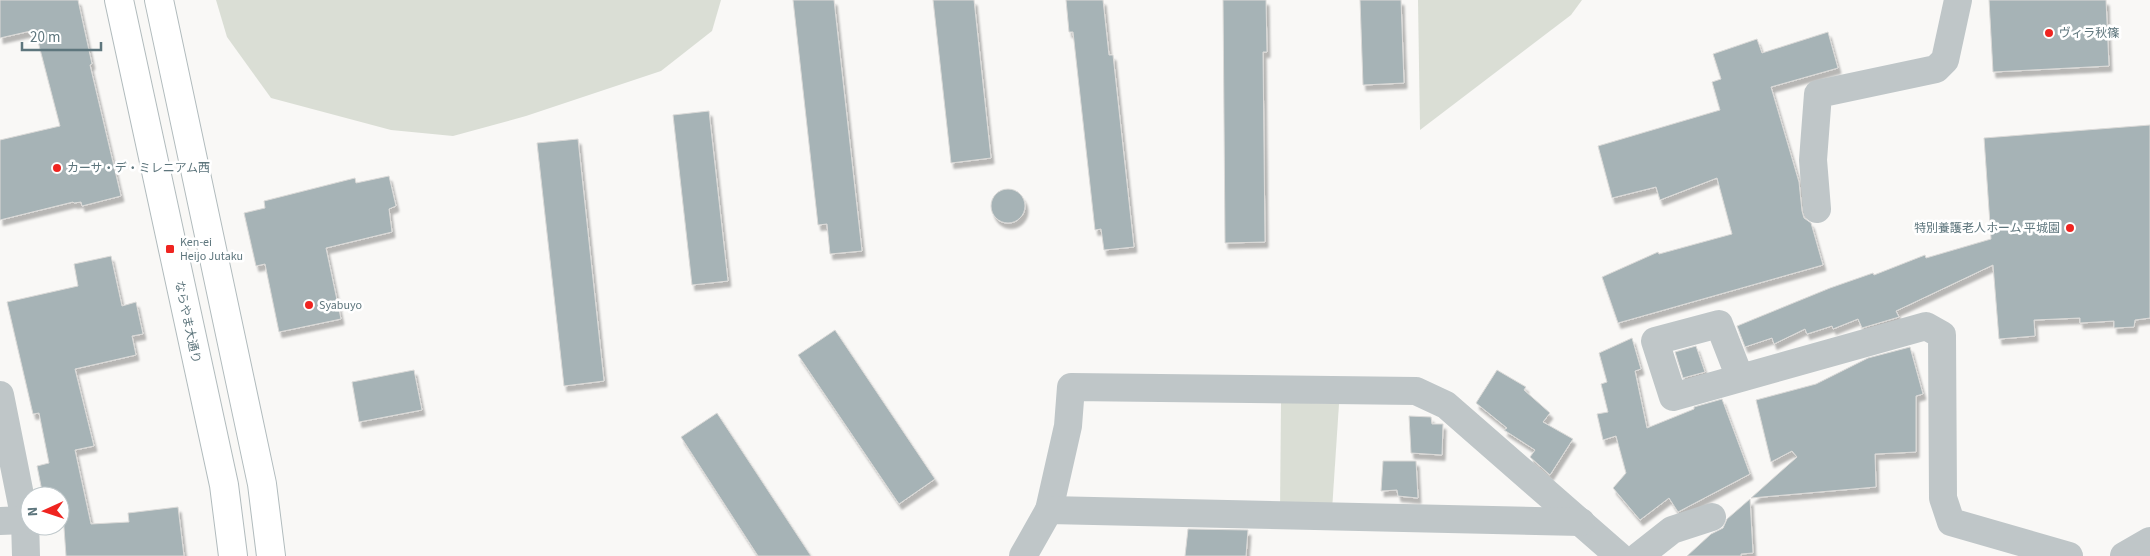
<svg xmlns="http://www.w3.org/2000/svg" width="2150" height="556" viewBox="0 0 2150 556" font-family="'Source Sans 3','Noto Sans JP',sans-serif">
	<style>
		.green { fill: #daded5 }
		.building { fill: #a6b3b6; stroke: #dbdad8; filter: url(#shadow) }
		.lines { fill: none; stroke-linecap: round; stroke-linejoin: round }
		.secondary-casing { stroke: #b1bbbd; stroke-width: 30 }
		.street { stroke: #bfc6c8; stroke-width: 28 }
		.secondary { stroke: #fff; stroke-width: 28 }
		.poi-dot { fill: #ef2420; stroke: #fff; stroke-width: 2 }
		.labels { text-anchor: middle; stroke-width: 5; stroke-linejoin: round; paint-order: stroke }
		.poi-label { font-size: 12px; fill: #5e767d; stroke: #fff; text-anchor: start }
		.street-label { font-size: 12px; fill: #5e767d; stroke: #fff }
	</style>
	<defs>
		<filter id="shadow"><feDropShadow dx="3" dy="5.5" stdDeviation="1" flood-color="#0004"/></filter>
	</defs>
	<rect width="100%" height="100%" fill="#f9f8f6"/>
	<g class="green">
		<path d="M216,0h505l-9,31 -51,40 -135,45 -73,20 -62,-6 -120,-32 -44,-61z"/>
		<path d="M1418,0h164l-11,15 -151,115z"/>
		<path d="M1281,402l58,2 -7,106 -52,1z"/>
	</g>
	<g class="building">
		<path d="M0,0h78l14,64 -2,1 31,131 -39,10 -1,-4 -7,1 -1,-1 -73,18v-80l60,-14 -25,-96 -35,8z"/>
		<path d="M793,0h41l28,251 -32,3 -3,-30 -9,1z"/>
		<path d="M933,0h41l17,158 -40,5z"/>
		<path d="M1066,0h37l6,55h4l21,192 -30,3 -3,-21 -6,1 -22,-198h-4z"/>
		<path d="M1223,0h43l1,52h-4l2,190 -40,1z"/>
		<path d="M1360,0h41l3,83 -41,2z"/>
		<path d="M1989,0h117l3,66 -116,6z"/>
		<path d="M1828,32l10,36 -67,19 28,95 3,29 2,7 7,5 12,42 -205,58 -16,-46 56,-25 1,2 73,-20 -15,-56 -57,22 -4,-13 -44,11 -14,-52 122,-36 -8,-28 9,-3 -8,-25 44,-15 5,14z"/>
		<path d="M709,111l19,170 -36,4 -19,-170z"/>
		<path d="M2150,125v193l-15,2 -1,7 -20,1v-7l-34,2v-5l-46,2 1,16 -36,3 -6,-74 -97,46 3,6 -37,11 -4,-9 -25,10 -1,-3 -25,8 -2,-5 -31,15 -2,-6 -27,9 -8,-21 93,-38 43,-15 1,2 51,-20 1,3 65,-19 -7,-101z"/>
		<path d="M578,139l26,242 -40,5 -27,-243z"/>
		<path d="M389,176l7,30 -7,3 3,23 -66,16 15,71 -62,13 -14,-68 -9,2 -12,-53 21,-5 -1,-7 91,-23 1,5z"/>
		<circle cx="1008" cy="206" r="17"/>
		<path d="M111,256l11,50 14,-4 7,32 -11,2 4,19 -61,14 19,77 -19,4 16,74 38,-2 -1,-9 50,-6 6,49h-118l-4,-56 -2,-4h-17l-6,-30 12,-3 -10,-50 -6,1 -26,-112 71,-16 -4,-22z"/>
		<path d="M835,330l100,149 -36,25 -101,-149z"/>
		<path d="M1632,338l9,31 -6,2 12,57 47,-19v-2l28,-8 28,75 -72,38 -9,-14 -29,22 -27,-32 13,-15 -10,-37 -13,4 -6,-26 11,-2 -7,-28 6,-2 -8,-29z"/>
		<path d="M1696,346l9,26 -22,6 -8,-26z"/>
		<path d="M1910,347l13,47 -7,2v56l-41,2 1,33 -125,11 46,-41 -5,-6 -21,11 -15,-62 60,-16 52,-26z"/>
		<path d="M414,370l8,40 -63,12 -7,-40z"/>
		<path d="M1497,370l29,17 -2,3 26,23 -7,9 30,17 -23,36 -20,-18 5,-7 -31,-20 3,-2 -31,-25z"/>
		<path d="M717,413l94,143h-53l-77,-119z"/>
		<path d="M1409,416l22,1 1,7h11l-1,31 -31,-2z"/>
		<path d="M1383,461h33l2,37 -20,-2 -1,-6 -16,1z"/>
		<path d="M1750,499l3,54 -12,1v2h-54l24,-22 12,-6 4,-9z"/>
		<path d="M1188,529l60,1 -2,26h-61z"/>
	</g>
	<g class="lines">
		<defs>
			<g id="secondary">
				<path d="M119,0l105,485 9,71"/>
				<path d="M159,0l103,484 9,72"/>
			</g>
		</defs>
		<use href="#secondary" class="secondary-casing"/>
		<g class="street">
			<path d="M1817,209l-4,-49 5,-66 118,-25 9,-9 13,-60"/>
			<path d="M1740,378l-21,-54 -64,17 18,56 253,-71 16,9 1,163 8,24 118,34"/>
			<path d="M0,395l25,125 1,36"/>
			<path d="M1049,510l19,-84 3,-39 345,4 30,14 173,151"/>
			<path d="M0,521l25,-1"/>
			<path d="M1023,556l26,-46 532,12"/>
			<path d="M1639,556l33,-26 40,-13"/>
			<path d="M2124,556l26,-15"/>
		</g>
		<use href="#secondary" class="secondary"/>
	</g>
	<g class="poi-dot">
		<circle cx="2049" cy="33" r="5"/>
		<circle cx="57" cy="168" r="5"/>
		<circle cx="2070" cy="228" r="5"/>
		<rect x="165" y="244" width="10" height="10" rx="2.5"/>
		<circle cx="309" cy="305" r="5"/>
	</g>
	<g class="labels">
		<g class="poi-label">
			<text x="2059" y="37">ヴィラ秋篠</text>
			<text x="67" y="172">カーサ・デ・ミレニアム西</text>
			<text x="2060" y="232" text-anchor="end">特別養護老人ホーム 平城園</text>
			<text x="180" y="246">Ken-ei<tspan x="180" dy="14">Heijo Jutaku</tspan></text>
			<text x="319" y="309">Syabuyo</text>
		</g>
		<g class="street-label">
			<text transform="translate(188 322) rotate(78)" y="4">ならやま大通り</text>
		</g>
	</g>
	<g transform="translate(45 511) rotate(267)"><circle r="24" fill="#ffffff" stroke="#bfc8cb"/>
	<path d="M0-4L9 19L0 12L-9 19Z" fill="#ef2420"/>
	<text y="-8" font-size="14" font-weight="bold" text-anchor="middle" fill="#5e767d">N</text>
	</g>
	<path d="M22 42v8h79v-8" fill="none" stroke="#5e767d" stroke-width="2.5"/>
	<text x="30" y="42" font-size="15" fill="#5e767d" stroke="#ffffff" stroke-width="4" paint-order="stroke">20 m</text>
</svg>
